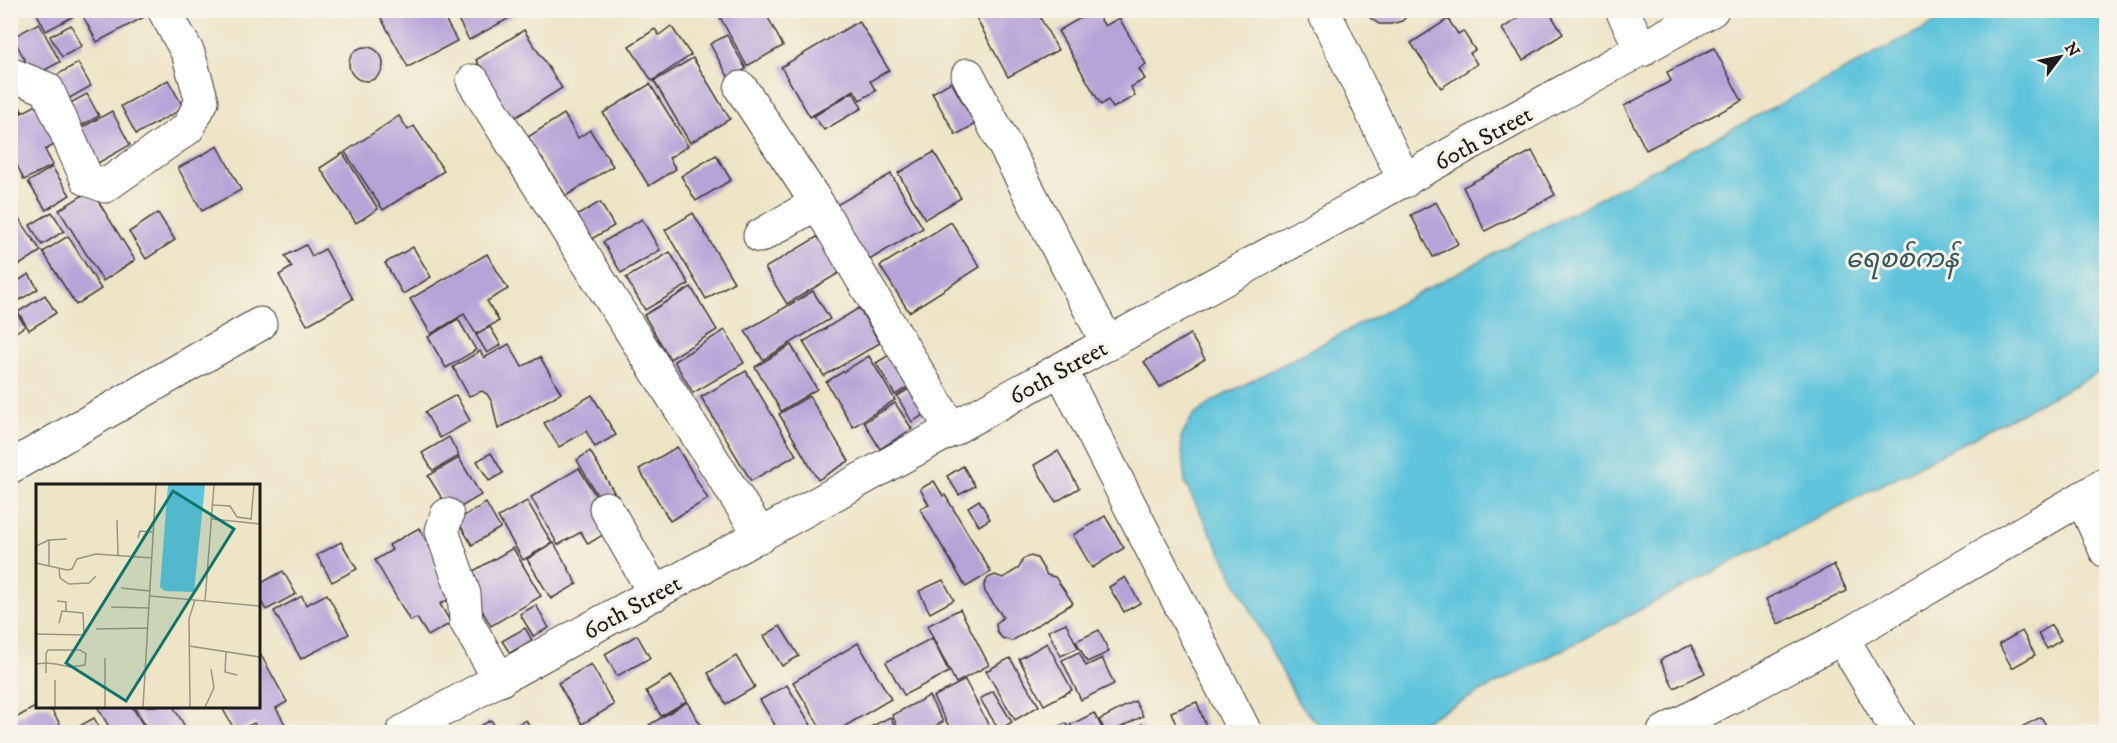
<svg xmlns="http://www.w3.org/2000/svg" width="2117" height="743" viewBox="0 0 2117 743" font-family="'IM FELL DW Pica','Noto Sans Myanmar',serif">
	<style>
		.water { fill: #5fc4dc; stroke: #3e707c; stroke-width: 1.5 }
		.building { fill: #b8a3d8 }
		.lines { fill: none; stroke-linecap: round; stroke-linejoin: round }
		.minor-casing { stroke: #3c3a36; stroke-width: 35 }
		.minor { stroke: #fff; stroke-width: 33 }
		.labels { text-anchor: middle; stroke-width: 6; stroke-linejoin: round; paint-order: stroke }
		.street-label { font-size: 24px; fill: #1c1c1c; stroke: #f7f3e8 }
		.water-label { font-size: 26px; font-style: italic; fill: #33575f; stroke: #f7f3e8 }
		.inset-road { fill: none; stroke: #9a9482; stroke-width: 1.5 }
		.view { fill: #0f766e; fill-opacity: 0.15; stroke: #0f766e; stroke-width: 3 }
		.inset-edge { fill: none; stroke: #1c1c1c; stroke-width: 3 }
	</style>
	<rect width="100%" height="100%" fill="#f7f3e8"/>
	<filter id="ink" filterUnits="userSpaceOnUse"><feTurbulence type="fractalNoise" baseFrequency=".0167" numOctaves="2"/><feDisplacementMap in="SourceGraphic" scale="12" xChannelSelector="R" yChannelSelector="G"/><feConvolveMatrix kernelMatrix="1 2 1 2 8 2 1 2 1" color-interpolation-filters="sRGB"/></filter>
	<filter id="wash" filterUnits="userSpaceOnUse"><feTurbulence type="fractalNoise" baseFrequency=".008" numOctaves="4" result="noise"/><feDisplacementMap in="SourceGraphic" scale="24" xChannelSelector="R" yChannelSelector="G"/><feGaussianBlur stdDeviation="1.35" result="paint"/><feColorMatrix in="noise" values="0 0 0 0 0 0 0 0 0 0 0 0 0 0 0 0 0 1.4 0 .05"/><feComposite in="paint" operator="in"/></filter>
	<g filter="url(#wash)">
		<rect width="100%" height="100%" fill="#eee4c6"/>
		<path class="water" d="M1959,10l147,1v358l-703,363h-77l-28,-30 -113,-219 -4,-45 11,-21 21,-16z"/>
		<g id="blocks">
			<g class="building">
				<path d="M35,10h38l3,5 -30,16z"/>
				<path d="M92,10h51l3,6 -49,26 -14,-26z"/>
				<path d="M395,10h45l17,31 -49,26 -27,-49z"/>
				<path d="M453,10h71l-55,30z"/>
				<path d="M716,10h48l19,36 -36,20z"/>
				<path d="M972,10h64l22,40 -50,27z"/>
				<path d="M1094,10l11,16 14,-8 27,46 -7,5 6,10 -14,8 4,9 -22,12 -5,-8 -7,5 -43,-74z"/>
				<path d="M1359,10h54l-11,11 -11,3h-12z"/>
				<path d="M1530,10h18l15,24 -40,26 -21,-31z"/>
				<path d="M1448,19l10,15 5,-3 12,19 -5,3 7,11 -36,24 -30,-45z"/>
				<path d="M859,21l30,49 -19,11 6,10 -16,9 -6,-10 -44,27 -29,-50z"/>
				<path d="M39,23l21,39 -27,14 -20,-39z"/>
				<path d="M71,25l11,21 -20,11 -12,-21z"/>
				<path d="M671,26l20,29 -39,26 -23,-35 26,-17 4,6z"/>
				<path d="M524,30l38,58 -49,31 -37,-59z"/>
				<path d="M727,35l19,34 -17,9 -19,-34z"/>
				<circle cx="366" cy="64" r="17"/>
				<path d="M1714,48l28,53 -96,49 -22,-44 47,-25 -4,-9z"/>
				<path d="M693,58l37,61 -40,24 -36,-62z"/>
				<path d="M78,63l13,23 -25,14 -13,-23z"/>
				<path d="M168,80l16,28 -48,26 -15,-28z"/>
				<path d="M951,82l24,42 -19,11 -24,-42z"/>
				<path d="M650,84l38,62 -19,12 7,11 -27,17 -46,-73z"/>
				<path d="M853,92l9,16 -38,22 -10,-14z"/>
				<path d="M87,94l12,22 -24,13 -12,-22z"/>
				<path d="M14,96l8,15 -12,6v-19z"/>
				<path d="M48,99l20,38 -23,13 8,15 -29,15 -7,-15 -4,2 -3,-4v-44z"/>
				<path d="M112,111l18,34 -41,23 -19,-34z"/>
				<path d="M564,114l14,24 12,-8 23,36 -47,30 -38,-59z"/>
				<path d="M399,116l9,14 6,-4 30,45 -61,39 -38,-58z"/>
				<path d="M218,146l23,44 -39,21 -24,-43z"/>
				<path d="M1532,151l23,44 -70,36 -22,-44z"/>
				<path d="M934,152l27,46 -36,21 -27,-46z"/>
				<path d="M343,153l35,56 -22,14 -36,-55z"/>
				<path d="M716,155l15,25 -35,21 -15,-25z"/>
				<path d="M52,167l18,28 -24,15 -18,-28z"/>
				<path d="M891,174l32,54 -57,34 -33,-55z"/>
				<path d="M91,190l44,70 -32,21 -44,-71z"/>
				<path d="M600,202l14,24 -26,15 -15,-23z"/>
				<path d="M1436,202l22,42 -25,13 -22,-42z"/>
				<path d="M10,205l31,46 -31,20z"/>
				<path d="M52,212l12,19 -22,14 -12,-20z"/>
				<path d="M158,213l17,27 -29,19 -17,-27z"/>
				<path d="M693,213l41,69 -28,17 -41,-69z"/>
				<path d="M642,219l18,31 -39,23 -18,-31z"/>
				<path d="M951,222l29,45 -71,45 -29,-46z"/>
				<path d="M822,234l22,36 -57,34 -22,-36z"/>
				<path d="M68,236l33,53 -25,16 -33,-53z"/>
				<path d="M306,245l6,11 13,-7 28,50 -46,26 -28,-50 13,-8 -7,-11z"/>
				<path d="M413,247l18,30 -28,17 -18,-31z"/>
				<path d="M670,252l19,32 -44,26 -19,-32z"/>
				<path d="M487,254l21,35 -21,12 12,20 -23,13 -12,-20 -33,20 -21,-35z"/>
				<path d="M29,274l9,15 -28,17v-20z"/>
				<path d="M691,287l26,43 -47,29 -26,-44z"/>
				<path d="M813,291l17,28 -67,41 -18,-29z"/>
				<path d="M45,295l11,18 -27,17 -11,-18z"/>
				<path d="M859,308l21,35 -56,33 -21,-34z"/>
				<path d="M15,310l10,16 -9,6 -6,-8v-11z"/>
				<path d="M458,319l18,31 -30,18 -18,-31z"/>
				<path d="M490,327l11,18 -14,8 -11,-18z"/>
				<path d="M725,330l19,33 -51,30 -19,-32z"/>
				<path d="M1190,334l15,25 -45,28 -16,-25z"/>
				<path d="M509,344l13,23 18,-10 21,36 -63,36 -6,-27 -5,-8 -5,-3 -13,5 -16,-29 27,-16 4,7z"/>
				<path d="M791,345l26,44 -36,22 -26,-44z"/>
				<path d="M894,352l19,32 -18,11 -19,-32z"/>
				<path d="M869,356l26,44 -42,27 -27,-45z"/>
				<path d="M746,371l50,84 -45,26 -50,-84z"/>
				<path d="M914,386l16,25 -18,11 -15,-26z"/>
				<path d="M456,395l14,26 -30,17 -15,-26z"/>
				<path d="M592,395l24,40 -21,12 -9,-16 -27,16 -15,-24z"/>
				<path d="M809,396l40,65 -31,19 -39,-66z"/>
				<path d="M895,403l17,26 -32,20 -16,-27z"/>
				<path d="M449,437l10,19 -26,15 -11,-18z"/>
				<path d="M677,447l31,52 -38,22 -31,-52z"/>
				<path d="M590,451l24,41 -14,8 -23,-40z"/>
				<path d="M1058,451l21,37 -23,14 -22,-37z"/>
				<path d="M491,453l12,20 -14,8 -12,-20z"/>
				<path d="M459,458l22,37 -30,18 -23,-37z"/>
				<path d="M963,466l12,20 -16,9 -12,-19z"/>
				<path d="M579,468l22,37 5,28 -18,11 -7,-12 -23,13 -27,-48z"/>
				<path d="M934,481l9,15 2,-1 46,77 -25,15 -46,-78 9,-4 -9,-16z"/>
				<path d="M979,500l11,19 -11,7 -11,-19z"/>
				<path d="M527,501l25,42 -29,17 -25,-43z"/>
				<path d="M486,503l14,25 -28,17 -15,-25z"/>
				<path d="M1105,516l19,32 -32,20 -19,-33z"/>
				<path d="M419,528l38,67 -17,9 11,19 -23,13 -11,-18 -7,3 -35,-61 17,-10 -3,-5z"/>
				<path d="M341,542l16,27 -25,13 -15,-27z"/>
				<path d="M554,543l23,41 -26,15 -24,-40z"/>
				<path d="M513,548l28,48 -50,30 -28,-49z"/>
				<path d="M1030,556l7,2 10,17 8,2 18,26 -61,38 -10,-3 -5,-6 -1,-8 7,-7 -18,-25 -1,-7 4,-7 7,-3 8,3 16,-10 4,-9z"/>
				<path d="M1834,565l13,26 -69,33 -12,-25z"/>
				<path d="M283,571l13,23 -30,16 -8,-14v-11z"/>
				<path d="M1125,577l15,26 -16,9 -15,-25z"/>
				<path d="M943,580l11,20 -24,13 -11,-22z"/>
				<path d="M327,594l22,40 -48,25 -27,-48 28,-15 4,9z"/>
				<path d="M536,605l13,23 -16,8 -13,-22z"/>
				<path d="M960,609l29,56 -33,18 -29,-57z"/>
				<path d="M1066,623l12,25 -17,8 -13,-25z"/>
				<path d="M2051,625l10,15 -14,9 -9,-15z"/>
				<path d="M780,626l19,30 -17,10 -18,-30z"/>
				<path d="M525,628l7,12 -22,13 -8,-12z"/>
				<path d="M1099,630l10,22 -22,10 -11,-21z"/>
				<path d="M2022,631l13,24 -23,13 -13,-24z"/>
				<path d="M637,635l13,23 -33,18 -12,-22z"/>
				<path d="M932,638l17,34 -45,23 -18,-33z"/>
				<path d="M858,643l33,56 -56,33h-12l-30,-50z"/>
				<path d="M1047,643l25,47 -28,15 -25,-46z"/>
				<path d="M1691,645l14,28 -31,15 -14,-28z"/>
				<path d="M1079,652l7,14 16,-8 12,26 -33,16 -19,-40z"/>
				<path d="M261,655l26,47 -11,6 10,18 -11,6h-16l-5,-9 -18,9 -15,-26h37v-49z"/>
				<path d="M736,656l19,31 -29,17 -18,-31z"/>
				<path d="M1010,658l29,48 -24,14 -29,-49z"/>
				<path d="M591,664l23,41 -32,19 -24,-41z"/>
				<path d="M671,676l16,25 -26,15 -15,-25z"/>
				<path d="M965,680l27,52h-40l-19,-35z"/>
				<path d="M787,685l28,47h-36l-19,-32z"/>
				<path d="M993,691l19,31 -13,8 -19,-31z"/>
				<path d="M929,696l14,26 -20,10h-23l-8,-17z"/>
				<path d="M1135,701l8,15 -31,16h-6l-7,-12z"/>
				<path d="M687,702l18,30h-51l-5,-7z"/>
				<path d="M1197,702l11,30h-29l-8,-20z"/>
				<path d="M37,706h12l16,26h-55v-11z"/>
				<path d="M97,706h35l11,19 -14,7h-17z"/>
				<path d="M134,706h39l15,26h-39z"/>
				<path d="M1094,713l10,19h-30l-4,-7z"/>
				<path d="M890,717l8,15h-37z"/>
				<path d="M2041,717l9,15h-38z"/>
				<path d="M94,718l8,14h-33z"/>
				<path d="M491,720l7,12h-28z"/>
				<path d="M526,720l7,12h-22l-2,-3z"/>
				<path d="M1066,723l5,9h-23z"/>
				<path d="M1142,724l4,8h-20z"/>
			</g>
		</g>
	</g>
	<g filter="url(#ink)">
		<use href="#blocks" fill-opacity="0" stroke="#3c3a36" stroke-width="1.5"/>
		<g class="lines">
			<defs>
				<g id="minor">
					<path d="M1323,10l82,171"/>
					<path d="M1622,10l20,40"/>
					<path d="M10,74l37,15 40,90 18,7 83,-58 14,-27 -14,-48 -24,-43"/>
					<path d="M968,75l140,269"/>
					<path d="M473,81l288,455"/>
					<path d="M741,88l76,115 135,227"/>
					<path d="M760,236l57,-33"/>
					<path d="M1061,370l184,362"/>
					<path d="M10,467l250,-143"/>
					<path d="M2082,498l24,53"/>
					<path d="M606,508l49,86"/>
					<path d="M447,515l-5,16 22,63 2,27 34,59"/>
					<path d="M1842,638l56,94"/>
					<path d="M403,732l1309,-722"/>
					<path d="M1664,732l178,-94 264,-154"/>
				</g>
			</defs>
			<use href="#minor" class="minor-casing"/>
			<use href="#minor" class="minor"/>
		</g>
	</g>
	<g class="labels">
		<g class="street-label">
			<text transform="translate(1483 138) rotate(-29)" y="8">60th Street</text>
			<text transform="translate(1058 372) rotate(-29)" y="8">60th Street</text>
			<text transform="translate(632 607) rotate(-29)" y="8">60th Street</text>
		</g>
		<g class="water-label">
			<text x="1902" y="267">ရေစစ်ကန်</text>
		</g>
	</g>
	<g transform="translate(36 484)">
		<rect width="224" height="224" fill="#eee4c6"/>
		<path d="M132,1h37l-11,107 -29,-1 -5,-4z" fill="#5fc4dc"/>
		<path class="inset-road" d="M177,21l17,1 7,11 14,2M176,35l48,5M81,36l1,35M215,36l3,-35M102,54l2,-7 13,1M0,62l13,-6 18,-1M0,79l31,7 5,-1 5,-10 19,-5 56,4M13,82v-26M23,85l1,9 9,6 20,-1 7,-7M85,104l29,3M114,112l45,4M21,117l9,1v10M169,117l9,-116M75,123l38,1M60,145l52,-1M0,150l48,1 -1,-22 -21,-2 -3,12M153,162l71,11M190,168l-1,20 12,3M69,174v49M0,180l10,-1 10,1 14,3 15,-2 1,-11 -6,-4h-32l-2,4v19M19,196v27M107,223l13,-222M154,223l-1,-88 6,-19 65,6M169,223l9,-19 -3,-19"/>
		<path class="view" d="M137,7l61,38 -108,172 -60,-38z"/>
		<rect width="224" height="224" class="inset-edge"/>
	</g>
	<rect width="2117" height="743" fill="none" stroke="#f7f3e8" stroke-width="36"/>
	<g transform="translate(2060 57) rotate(58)" stroke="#f7f3e8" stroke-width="4.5" paint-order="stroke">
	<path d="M0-4.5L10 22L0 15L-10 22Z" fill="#1c1c1c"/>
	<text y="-9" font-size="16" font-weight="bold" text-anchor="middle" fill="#1c1c1c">N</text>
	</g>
</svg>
